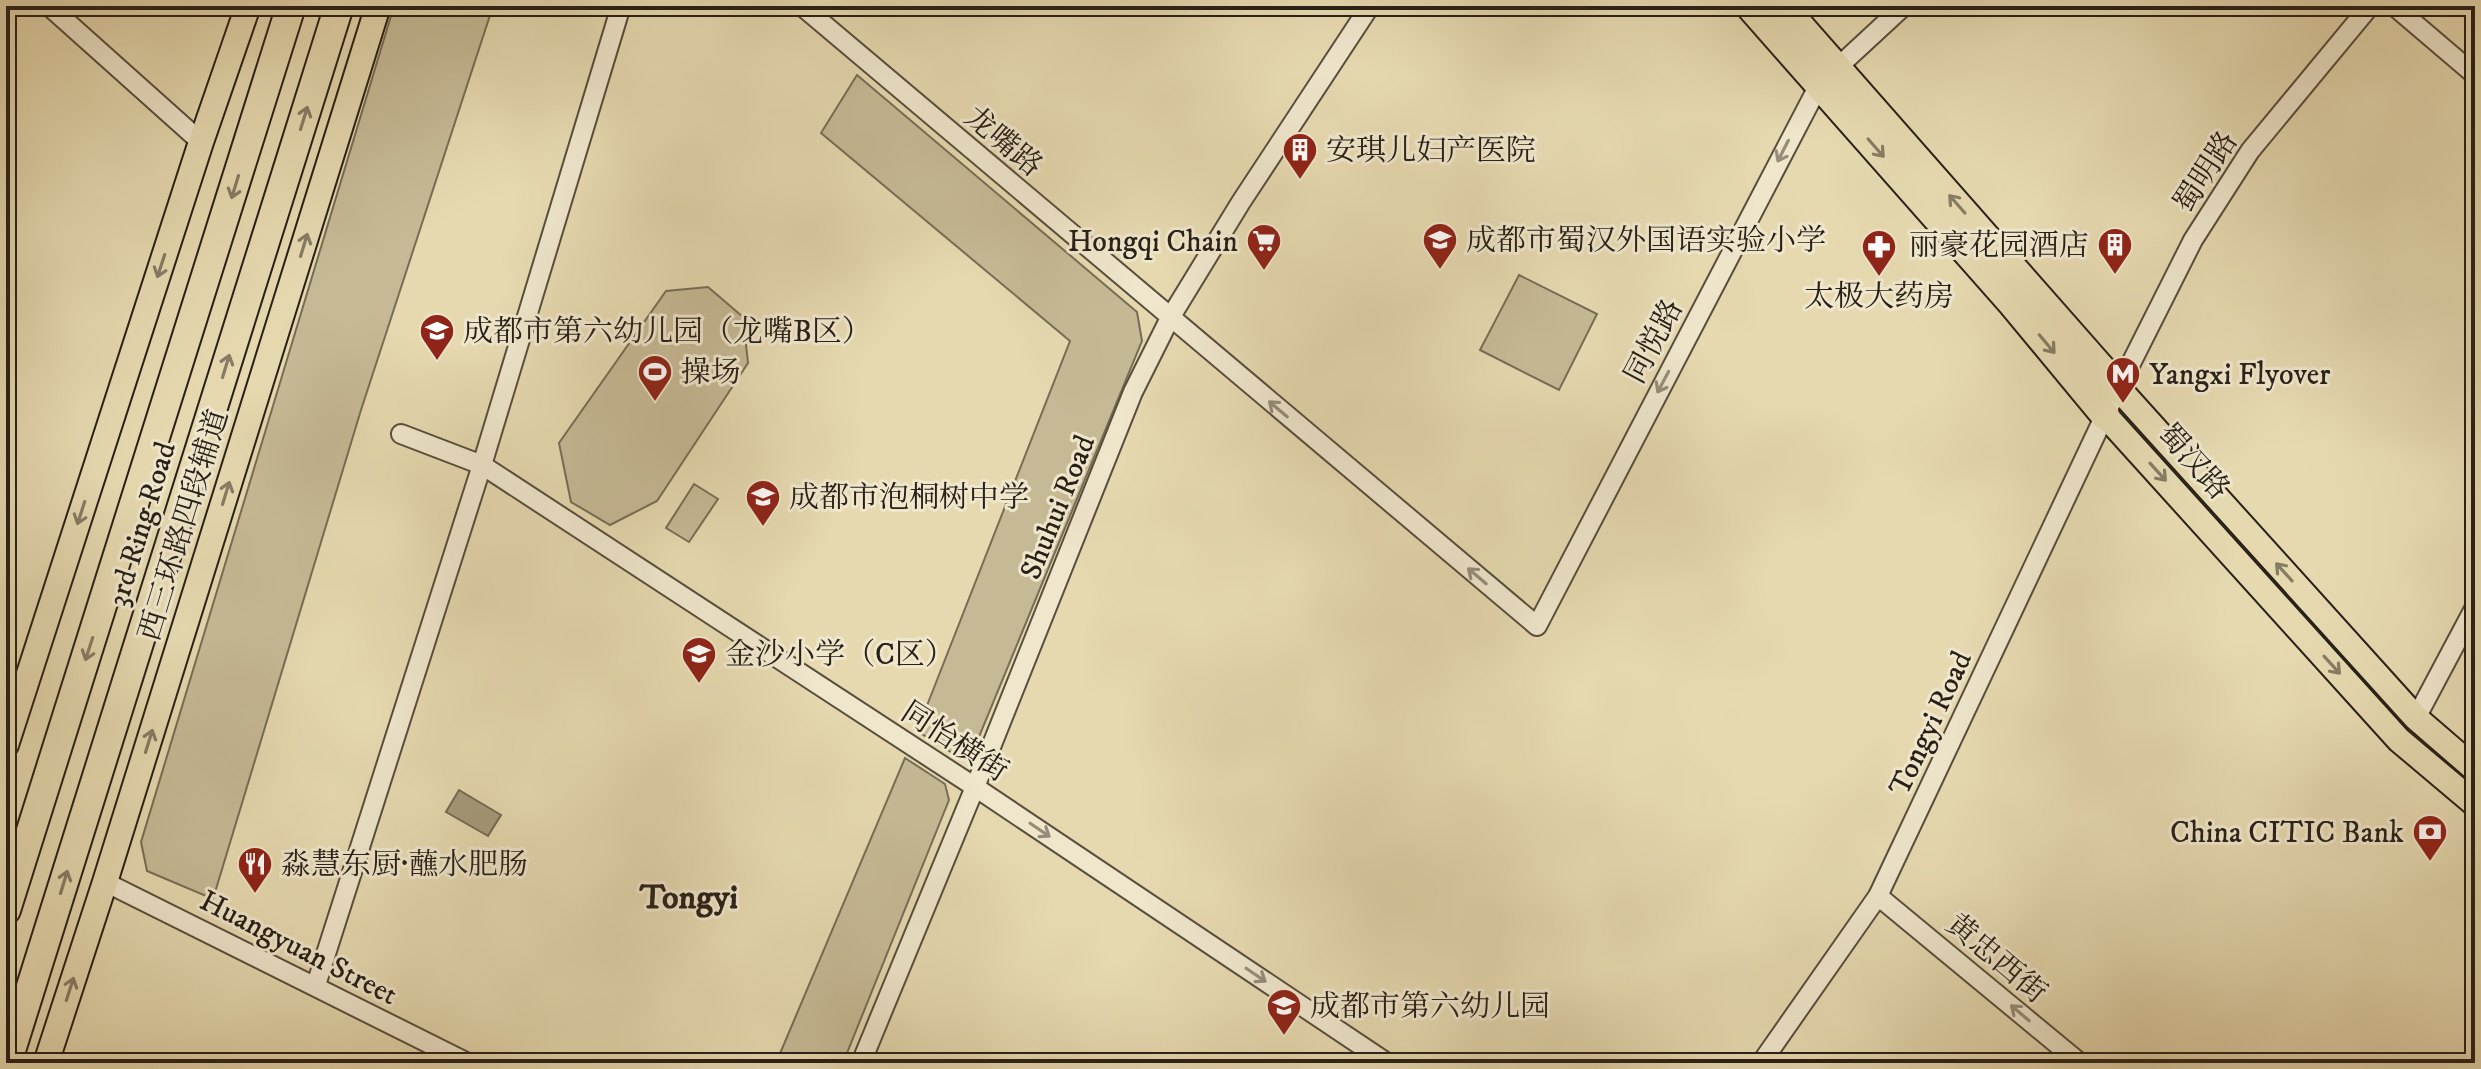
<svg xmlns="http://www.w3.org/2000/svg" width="2481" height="1069" viewBox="0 0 2481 1069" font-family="'IM FELL DW Pica','Noto Serif SC',serif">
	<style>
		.park { fill: #c6ba96; stroke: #776d56; stroke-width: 2 }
		.water { fill: #a59a7c; stroke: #736954; stroke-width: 2 }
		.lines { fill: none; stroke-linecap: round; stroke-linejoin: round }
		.minor-casing { stroke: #584e3d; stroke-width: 22 }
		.major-casing { stroke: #282017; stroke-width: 28 }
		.highway-casing { stroke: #282017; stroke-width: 32 }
		.minor { stroke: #efe6cc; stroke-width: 18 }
		.major { stroke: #e6d9b0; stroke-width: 24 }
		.highway { stroke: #e6d9b0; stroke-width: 28 }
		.oneway { stroke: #877c64 }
		.oneway2 { stroke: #958d7b }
		.labels { text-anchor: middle; stroke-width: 6; stroke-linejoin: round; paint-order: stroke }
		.street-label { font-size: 30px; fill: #282017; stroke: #efe6cc }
		.poi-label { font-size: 30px; fill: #282017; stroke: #efe6cc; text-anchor: start }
		.quarter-label { font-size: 34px; font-weight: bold; fill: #282017; stroke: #efe6cc }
	</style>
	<rect width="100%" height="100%" fill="#e6d9b0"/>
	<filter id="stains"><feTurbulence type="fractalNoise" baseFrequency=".0025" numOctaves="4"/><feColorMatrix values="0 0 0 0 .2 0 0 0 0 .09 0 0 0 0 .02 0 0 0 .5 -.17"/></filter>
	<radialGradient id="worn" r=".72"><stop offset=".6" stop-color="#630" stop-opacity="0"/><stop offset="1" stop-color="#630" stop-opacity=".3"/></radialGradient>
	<g class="park">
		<path d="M394,6h99l-132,404 -148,489 -66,-28 -6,-29z"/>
		<path d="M857,75l280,237 5,29 -168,408 -17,7 -40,-25 153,-390 -249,-208z"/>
		<path d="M1519,275l78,39 -38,76 -79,-40z"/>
		<path d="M708,287l35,30 5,46 -91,138 -47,24 -39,-23 -12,-59 107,-152z"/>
		<path d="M694,484l24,15 -29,43 -23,-14z"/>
		<path d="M905,758l40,26 4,16 -106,263h-67z"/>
	</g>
	<path class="water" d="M459,790l42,25 -13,21 -42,-24z"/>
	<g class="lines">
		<defs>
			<g id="minor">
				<path d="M49,6l152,136"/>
				<path d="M802,6l735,620 283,-543"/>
				<path d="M2394,6l81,69"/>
				<path d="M1838,67l66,-61"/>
				<path d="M401,434l81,31 493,322 412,276"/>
				<path d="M2416,718l59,-111"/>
				<path d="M105,882l363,181"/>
				<path d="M1878,896l202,167"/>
				<path d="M316,985l166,-520 139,-459"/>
				<path d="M861,1063l114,-276 158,-395 37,-74 71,-116 129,-196"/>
				<path d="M1761,1063l117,-167 227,-481 88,-175 57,-89 120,-145"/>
			</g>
			<g id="major">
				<path d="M2119,389l297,329 59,51"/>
				<path d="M2105,415l294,325 76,64"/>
				<path d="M6,745l195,-603 47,-136"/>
				<path d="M46,1063l59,-181 273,-876"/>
			</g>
			<g id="highway">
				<path d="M1750,6l263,298 92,111"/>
				<path d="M1782,6l337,383"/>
				<path d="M6,910l285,-904"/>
				<path d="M7,1063l332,-1057"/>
			</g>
		</defs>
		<use href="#minor" class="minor-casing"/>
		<use href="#major" class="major-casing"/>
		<use href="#highway" class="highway-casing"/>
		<use href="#minor" class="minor"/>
		<use href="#major" class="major"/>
		<use href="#highway" class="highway"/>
	</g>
	<defs><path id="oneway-shaft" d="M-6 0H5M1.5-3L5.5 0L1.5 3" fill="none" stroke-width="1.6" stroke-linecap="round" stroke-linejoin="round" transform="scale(2)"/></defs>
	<g class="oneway">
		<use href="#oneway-shaft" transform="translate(304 118) rotate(-73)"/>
		<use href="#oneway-shaft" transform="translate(1876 148) rotate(49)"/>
		<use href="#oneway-shaft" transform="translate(235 187) rotate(107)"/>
		<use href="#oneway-shaft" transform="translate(1957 204) rotate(-131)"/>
		<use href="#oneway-shaft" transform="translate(304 245) rotate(-73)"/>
		<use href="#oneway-shaft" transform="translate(161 266) rotate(108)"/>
		<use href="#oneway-shaft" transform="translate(2047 344) rotate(50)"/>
		<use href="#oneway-shaft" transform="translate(226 366) rotate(-73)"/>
		<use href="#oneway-shaft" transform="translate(2158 472) rotate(48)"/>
		<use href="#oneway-shaft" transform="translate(226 493) rotate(-73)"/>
		<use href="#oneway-shaft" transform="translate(81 513) rotate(108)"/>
		<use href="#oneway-shaft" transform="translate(2284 572) rotate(-132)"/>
		<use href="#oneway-shaft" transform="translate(89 649) rotate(108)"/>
		<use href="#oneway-shaft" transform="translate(2332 665) rotate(48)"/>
		<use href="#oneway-shaft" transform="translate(149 741) rotate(-73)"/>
		<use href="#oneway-shaft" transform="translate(64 882) rotate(-73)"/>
		<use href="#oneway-shaft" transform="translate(70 989) rotate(-72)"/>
	</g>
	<g class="oneway2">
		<use href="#oneway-shaft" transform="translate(1783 151) rotate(117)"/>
		<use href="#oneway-shaft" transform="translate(1663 382) rotate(118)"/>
		<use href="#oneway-shaft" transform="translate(1278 409) rotate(-140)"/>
		<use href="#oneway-shaft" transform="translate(1477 576) rotate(-140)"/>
		<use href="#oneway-shaft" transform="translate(1040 830) rotate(34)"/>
		<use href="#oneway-shaft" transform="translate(1256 975) rotate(34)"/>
		<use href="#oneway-shaft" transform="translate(2020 1013) rotate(-140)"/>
	</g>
	<defs>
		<symbol id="building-pin" viewBox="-11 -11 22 30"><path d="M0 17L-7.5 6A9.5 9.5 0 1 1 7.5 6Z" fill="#8f2418" stroke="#efe6cc"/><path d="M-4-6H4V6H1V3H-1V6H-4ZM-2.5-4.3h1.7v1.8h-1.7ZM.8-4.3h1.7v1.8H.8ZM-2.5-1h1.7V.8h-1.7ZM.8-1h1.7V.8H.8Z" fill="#fff"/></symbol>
		<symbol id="school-pin" viewBox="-11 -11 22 30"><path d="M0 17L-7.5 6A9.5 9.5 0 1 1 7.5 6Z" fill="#8f2418" stroke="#efe6cc"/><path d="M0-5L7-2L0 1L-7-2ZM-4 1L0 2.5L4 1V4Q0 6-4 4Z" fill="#fff"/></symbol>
		<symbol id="supermarket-pin" viewBox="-11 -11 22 30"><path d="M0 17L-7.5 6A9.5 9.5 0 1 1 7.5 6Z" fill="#8f2418" stroke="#efe6cc"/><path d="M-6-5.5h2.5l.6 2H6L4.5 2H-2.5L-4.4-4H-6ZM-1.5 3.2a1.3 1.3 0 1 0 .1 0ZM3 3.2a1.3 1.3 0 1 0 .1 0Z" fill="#fff"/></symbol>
		<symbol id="pharmacy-pin" viewBox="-11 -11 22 30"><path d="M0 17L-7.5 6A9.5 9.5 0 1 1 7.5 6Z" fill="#8f2418" stroke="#efe6cc"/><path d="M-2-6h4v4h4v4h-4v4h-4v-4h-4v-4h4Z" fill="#fff"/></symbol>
		<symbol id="stadium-pin" viewBox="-11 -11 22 30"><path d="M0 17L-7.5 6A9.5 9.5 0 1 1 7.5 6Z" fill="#8f2418" stroke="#efe6cc"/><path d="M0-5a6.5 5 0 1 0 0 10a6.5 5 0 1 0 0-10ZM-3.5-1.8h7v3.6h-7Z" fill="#fff"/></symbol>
		<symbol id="metro-pin" viewBox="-11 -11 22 30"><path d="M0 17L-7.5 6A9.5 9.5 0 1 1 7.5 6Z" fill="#8f2418" stroke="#efe6cc"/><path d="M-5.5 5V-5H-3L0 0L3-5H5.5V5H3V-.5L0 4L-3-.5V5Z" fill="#fff"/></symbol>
		<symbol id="bank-pin" viewBox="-11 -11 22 30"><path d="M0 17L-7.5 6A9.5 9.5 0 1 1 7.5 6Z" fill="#8f2418" stroke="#efe6cc"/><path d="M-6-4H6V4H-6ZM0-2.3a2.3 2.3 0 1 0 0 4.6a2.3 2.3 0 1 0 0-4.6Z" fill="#fff"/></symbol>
		<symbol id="restaurant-pin" viewBox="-11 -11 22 30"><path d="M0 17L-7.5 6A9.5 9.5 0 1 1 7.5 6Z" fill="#8f2418" stroke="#efe6cc"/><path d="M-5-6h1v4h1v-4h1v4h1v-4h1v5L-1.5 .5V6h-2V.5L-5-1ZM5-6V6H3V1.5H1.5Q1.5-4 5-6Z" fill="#fff"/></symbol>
	</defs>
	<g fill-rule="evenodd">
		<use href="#building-pin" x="1280" y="130" width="40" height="54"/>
		<use href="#school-pin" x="1420" y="220" width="40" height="54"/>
		<use href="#supermarket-pin" x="1244" y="221" width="40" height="54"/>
		<use href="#building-pin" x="2095" y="225" width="40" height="54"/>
		<use href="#pharmacy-pin" x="1859" y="227" width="40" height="54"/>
		<use href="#school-pin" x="417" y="311" width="40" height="54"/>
		<use href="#stadium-pin" x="635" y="352" width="40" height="54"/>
		<use href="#metro-pin" x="2103" y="354" width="40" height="54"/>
		<use href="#school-pin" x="743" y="477" width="40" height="54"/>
		<use href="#school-pin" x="679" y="634" width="40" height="54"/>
		<use href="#bank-pin" x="2410" y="812" width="40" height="54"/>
		<use href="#restaurant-pin" x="235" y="844" width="40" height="54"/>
		<use href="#school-pin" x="1264" y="986" width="40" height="54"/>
	</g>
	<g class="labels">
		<g class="street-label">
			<text transform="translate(1004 141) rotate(40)" y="10">龙嘴路</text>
			<text transform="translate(2205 172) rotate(-57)" y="10">蜀明路</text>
			<text transform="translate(1653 341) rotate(-62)" y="10">同悦路</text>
			<text transform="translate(2194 461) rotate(48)" y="10">蜀汉路</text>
			<text transform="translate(1057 507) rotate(-68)" y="10">Shuhui Road</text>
			<text transform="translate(141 524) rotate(-73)" y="10">3rd Ring Road</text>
			<text transform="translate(183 525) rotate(-73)" y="10">西三环路四段辅道</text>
			<text transform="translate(1930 723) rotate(-65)" y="10">Tongyi Road</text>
			<text transform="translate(955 741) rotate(33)" y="10">同怡横街</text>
			<text transform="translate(299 947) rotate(27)" y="10">Huangyuan Street</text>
			<text transform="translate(1997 958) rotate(40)" y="10">黄忠西街</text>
		</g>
		<g class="poi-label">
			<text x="1326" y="160">安琪儿妇产医院</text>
			<text x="1466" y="250">成都市蜀汉外国语实验小学</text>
			<text x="1238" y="251" text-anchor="end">Hongqi Chain</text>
			<text x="2089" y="255" text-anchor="end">丽豪花园酒店</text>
			<text x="1879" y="306" text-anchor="middle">太极大药房</text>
			<text x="463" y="341">成都市第六幼儿园（龙嘴B区）</text>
			<text x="681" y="382">操场</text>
			<text x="2149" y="384">Yangxi Flyover</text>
			<text x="789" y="507">成都市泡桐树中学</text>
			<text x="725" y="664">金沙小学（C区）</text>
			<text x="2404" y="842" text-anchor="end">China CITIC Bank</text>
			<text x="281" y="874">淼慧东厨·蘸水肥肠</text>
			<text x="1310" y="1016">成都市第六幼儿园</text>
		</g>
		<g class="quarter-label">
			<text x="689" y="908">Tongyi</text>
		</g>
	</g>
	<rect width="2481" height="1069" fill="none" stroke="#e6d9b0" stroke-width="32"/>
	<rect x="8" y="8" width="2465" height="1053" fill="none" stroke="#282017" stroke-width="4"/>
	<rect x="16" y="16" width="2449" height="1037" fill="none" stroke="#282017" stroke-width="2"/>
	<rect width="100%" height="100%" filter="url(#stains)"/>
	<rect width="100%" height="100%" fill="url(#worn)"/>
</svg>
